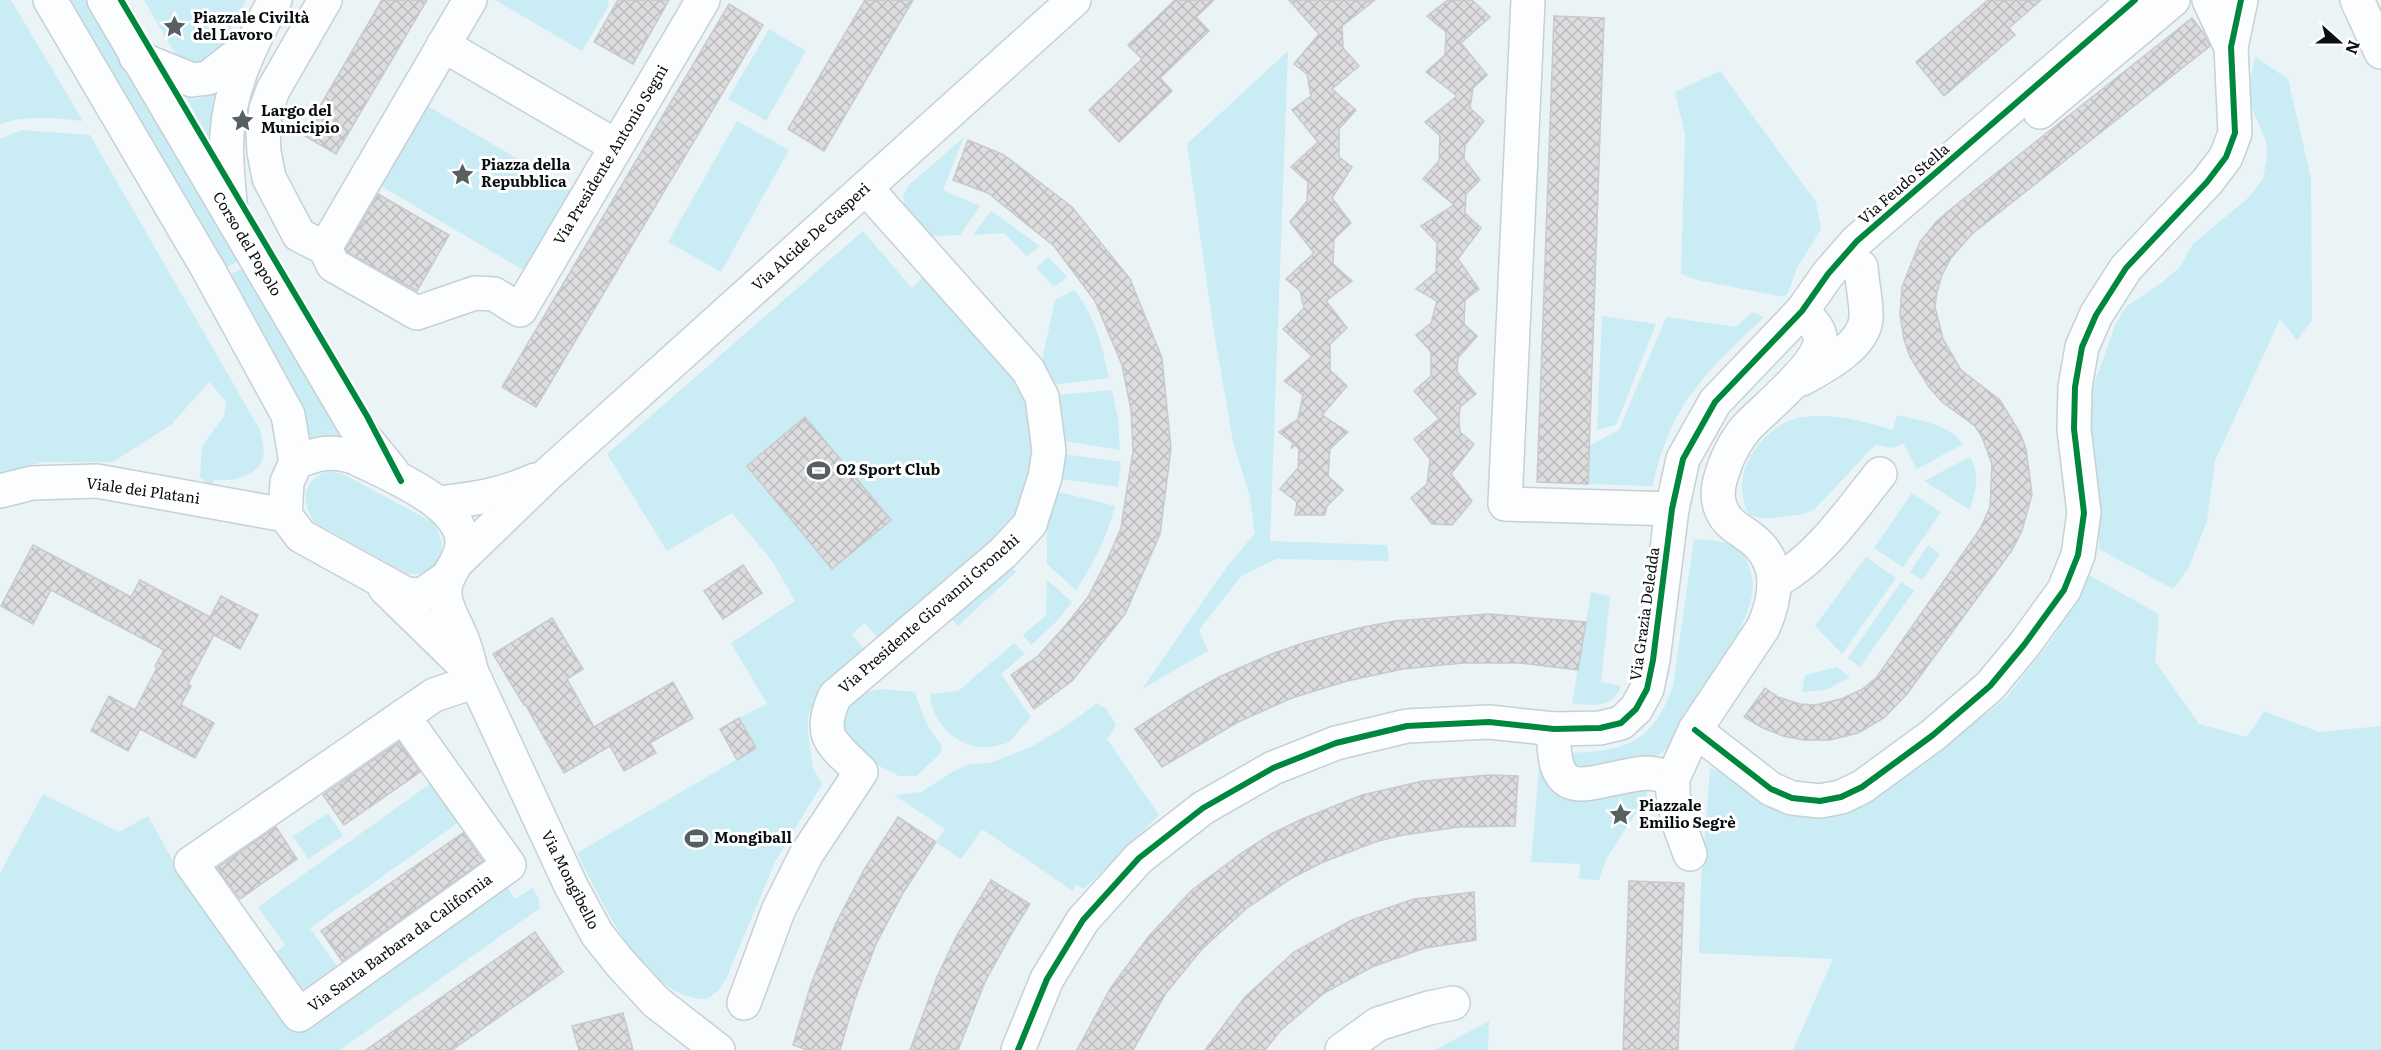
<svg xmlns="http://www.w3.org/2000/svg" width="2381" height="1050" viewBox="0 0 2381 1050" font-family="Literata,serif">
	<style>
		.green { fill: #caecf4 }
		.building { fill: url(#building-cross-hatch); stroke: #c8c9ca; stroke-width: 1.5 }
		.lines { fill: none; stroke-linecap: round; stroke-linejoin: round }
		.minor-casing { stroke: #c7d0d2; stroke-width: 36 }
		.minor { stroke: #fcfdfe; stroke-width: 33 }
		.cycleway-casing { stroke: #fff; stroke-width: 10 }
		.cycleway { stroke: #00873e; stroke-width: 6 }
		.labels { text-anchor: middle; stroke-width: 6; stroke-linejoin: round; paint-order: stroke }
		.poi-label { font-size: 15px; font-weight: bold; fill: #090f11; stroke: #fff; text-anchor: start }
		.street-label { font-size: 15px; fill: #090f11; stroke: #fff }
	</style>
	<defs>
		<pattern id="building-cross-hatch" width="8" height="8" patternUnits="userSpaceOnUse" patternTransform="scale(1.5)"><rect width="8" height="8" fill="#dddddf"/><path d="M0 0l8 8M0 8l8-8" fill="none" stroke="#bcbcbe"/></pattern>
	</defs>
	<rect width="100%" height="100%" fill="#eaf4f7"/>
	<g class="green">
		<path d="M0,0h11l72,121c-27,-3 -57,-6 -83,3z"/>
		<path d="M67,0h21l152,260 -18,10z"/>
		<path d="M144,0h102l-29,54 -17,11 -21,-5z"/>
		<path d="M495,0h112l2,5 -27,46z"/>
		<path d="M769,29l37,22 -40,70 -38,-22z"/>
		<path d="M1288,51l-18,490 117,4 2,16 -112,-2 -36,17 -42,54 9,21 -66,38 84,-121 29,-35 -5,-35 -17,-57 -20,-115 -26,-182z"/>
		<path d="M2255,57l33,22 23,99 1,142 -15,20 -17,-21 -65,142 -8,60 -18,46 -16,22 -74,-40 -2,-74 -8,-61 4,-27 23,-64 11,-17 33,-22 19,-16 14,-24 55,-46 15,-19 4,-20 -1,-18 -19,-44z"/>
		<path d="M1720,71l96,131 5,27 -24,39 -9,25 -4,4 -87,-17 -16,-6 4,-140 -10,-42z"/>
		<path d="M218,92l-10,45 -22,-40 11,2z"/>
		<path d="M428,106l144,85 -47,80 -144,-85z"/>
		<path d="M737,121l52,29 -68,122 -53,-30z"/>
		<path d="M21,130l69,5 170,295c2,9 5,19 3,28 -6,19 -33,25 -49,21l-2,8 -12,-10 2,-31 22,-30 2,-15 -17,-19 -37,42 -59,38h-70l-43,11v-334z"/>
		<path d="M964,137l-21,53 37,16 -20,29 -31,1 -24,-26 -2,-14 6,-11z"/>
		<path d="M991,211l49,35 -13,10 -23,-23 -31,2z"/>
		<path d="M863,231l49,57 11,-11 95,107 11,19 8,50 -24,72 -133,115 -15,-17 -13,11 14,18 -47,44 -11,19v18l5,35 9,16 -47,78 -49,117 -8,12 -11,8c-63,1 -105,-98 -130,-146l179,-105 -17,-30 28,-14 -36,-61 64,-42 -23,-40 -40,-48 -65,38 -60,-97z"/>
		<path d="M1048,257l19,20 -13,10 -18,-19z"/>
		<path d="M244,267l106,170 -42,4 -82,-164z"/>
		<path d="M1074,290c21,25 28,56 35,88l-57,7 -10,-24 13,-61z"/>
		<path d="M1753,312l11,5c-57,54 -95,88 -111,169l-65,-2 1,-38 30,-16 47,-113 70,10z"/>
		<path d="M1602,316l54,8 -40,101 -19,5z"/>
		<path d="M1112,390l6,28 2,32 -56,-9 -2,-24 -7,-22z"/>
		<path d="M1897,415c23,6 51,8 66,29l-46,25 -14,-26 -9,5 -19,-3 -60,64c-12,6 -22,7 -35,8 -9,1 -19,2 -27,-1 -7,-3 -8,-9 -9,-15 -10,-34 20,-75 54,-83 31,-6 65,3 95,12z"/>
		<path d="M1064,454l57,8 -3,25 -57,-8z"/>
		<path d="M1970,457c11,18 5,34 0,53l-46,-29z"/>
		<path d="M328,471l15,3 91,49c16,26 7,55 -26,51l-94,-52c-14,-23 -12,-40 14,-51z"/>
		<path d="M1059,492l56,14c-8,31 -21,57 -39,84l-29,-26v-44z"/>
		<path d="M1912,493l29,19 -38,55 -29,-19z"/>
		<path d="M1694,539c15,2 37,0 47,13 9,11 14,29 11,43 -5,33 -68,148 -97,162 -13,7 -64,10 -81,13l-6,-17c58,-2 84,-9 105,-67z"/>
		<path d="M1928,545l12,9 -18,26 -12,-8z"/>
		<path d="M1866,557l30,21 -54,76 -27,-28z"/>
		<path d="M1009,565l7,7 -58,54 -7,-8z"/>
		<path d="M2089,575l70,39 -4,47 44,63 48,13 17,-26 55,21 62,-6v324h-588l40,-91 -134,-6 2,-70 9,-115 26,9 44,27 177,-68 48,-37 48,-61z"/>
		<path d="M1047,580l25,22 -17,21 -24,22 -8,-10 23,-20z"/>
		<path d="M1901,582l13,9 -54,76 -12,-9z"/>
		<path d="M1591,592l19,4 -9,86 20,4c-9,23 -26,19 -49,18z"/>
		<path d="M1014,643l11,11 -24,20 30,43c-6,6 -17,21 -22,25 -3,2 -10,3 -14,4 -31,8 -64,-21 -65,-52l28,-3z"/>
		<path d="M1837,667l13,10 -24,13 -24,2 3,-17z"/>
		<path d="M882,689l33,3c6,20 12,37 27,53l-2,9 -24,22h-17l-20,-10 -36,-31 -3,-10 5,-16 22,-17z"/>
		<path d="M1097,703l9,6 10,16 -9,14 52,76 -75,74 -8,-4 -3,6 -91,-62 -21,30 -25,-17 9,-13 -51,-34 27,-3 33,-21 15,-7 21,-1 43,-17 36,-22z"/>
		<path d="M1539,768l12,15 93,2 4,5 -3,9 -39,60 -7,21 -20,-1 1,-15 -49,-2z"/>
		<path d="M431,783l28,39 -149,106 33,47 -39,27 -33,-46 14,-11 -27,-38z"/>
		<path d="M43,794l76,38 29,-16 26,47 121,167 212,-143 8,12 17,-11 6,9 2,11 -200,142h-340v-177z"/>
		<path d="M328,813l15,23 -35,23 -15,-23z"/>
		<path d="M1489,1021l-1,29h-53z"/>
	</g>
	<g class="building">
		<path d="M382,0h45l-91,154 -33,-19z"/>
		<path d="M618,0h51l-36,64 -39,-22z"/>
		<path d="M865,0h48l-89,151 -36,-22z"/>
		<path d="M1175,0h39l-18,17 13,14 -49,47 12,13 -53,51 -30,-32 53,-51 -14,-14z"/>
		<path d="M1289,0h86l-33,26 1,22 16,18 -27,23 24,21 -17,19v28l13,10 -20,31 19,25 -17,16 -1,25 19,17 -26,20 21,27 -17,16v26l17,16 -25,29 26,17 -18,17 -2,27 15,14 -16,16 -2,9h-30l2,-13 -17,-13 18,-21 1,-19 -4,-4 -4,4 2,-6 -14,-11 19,-13 5,-24 -19,-14 28,-25 -29,-27 21,-21 -4,-17 -14,-12 28,-26 -24,-31 17,-21 1,-19 -17,-15 27,-25 -26,-32 19,-14 -4,-22 -13,-10 25,-30z"/>
		<path d="M1448,0h24l18,17 -29,26 26,32 -14,13 -3,20 14,13 -19,24 -1,14 16,21 -14,14 -1,19 16,15 -23,31 21,30 -14,11 -1,24 13,12 -19,22 -1,14 19,22 -16,13 -1,12 1,13 14,12 -23,30 21,27 -20,24 -20,-1 -21,-26 16,-14 3,-25 -16,-20 25,-20 -25,-28 17,-15v-24l-15,-17 15,-12 6,-22 -21,-12 20,-17 1,-29 -16,-17 33,-21 -31,-26 16,-18 1,-25 -15,-14 32,-26 -31,-24 19,-17 1,-23 -19,-16z"/>
		<path d="M1988,0h53l-32,28 6,7 -71,61 -28,-34z"/>
		<path d="M729,4l34,21 -227,382 -34,-20z"/>
		<path d="M1554,16l50,2 -16,466 -51,-2z"/>
		<path d="M2192,18l12,16 6,12 -238,188 -21,24 -9,17 -5,17 -2,15 8,32 18,31 39,30 20,33 6,16 6,45 -10,37 -10,19 -105,144 -23,24 -26,15 -28,7h-26l-21,-4 -20,-8 -19,-11 21,-29 13,9 22,7 15,1 26,-6 20,-9 15,-12 47,-67 57,-82 10,-22 2,-43 -10,-27 -7,-11 -33,-24 -13,-15 -19,-30 -6,-18 -4,-24 2,-28 18,-45 16,-20 16,-14z"/>
		<path d="M968,140l36,15 68,52 58,72 32,79 9,91 -11,85 -35,80 -53,67 -38,28 -23,-34 27,-19 28,-31 22,-28 19,-37 14,-32 2,-14 10,-63 -2,-41 -9,-45 -27,-64 -41,-55 -66,-53 -35,-13z"/>
		<path d="M378,194l71,41 -32,56 -70,-39 -1,-3z"/>
		<path d="M805,417l86,103 -59,49 -85,-103z"/>
		<path d="M33,545l98,52 9,-17 70,37 11,-21 37,19 -18,34 -26,-14 -26,49 3,2 -10,19 33,18 -19,35 -55,-29 -12,22 -37,-20 18,-35 26,14 22,-42 -2,-2 9,-16 -113,-60 -18,34 -32,-18z"/>
		<path d="M743,565l19,28 -39,26 -19,-28z"/>
		<path d="M1489,614l97,8 -8,48 -58,-7h-57l-60,6 -56,12 -55,17 -54,24 -76,45 -27,-38 54,-35 32,-18 53,-23 32,-11 57,-15 32,-6z"/>
		<path d="M552,618l31,51 -16,10 27,48 79,-45 20,36 -43,25 6,10 -32,18 -14,-25 -46,27 -39,-69 -1,1 -31,-51z"/>
		<path d="M739,718l17,30 -19,12 -17,-31z"/>
		<path d="M399,742l21,30 -76,53 -21,-30z"/>
		<path d="M1489,775l29,1 -3,50 -56,1 -56,8 -28,7 -54,21 -29,15 -45,30 -45,41 -36,44 -33,57h-56l33,-61 39,-53 43,-46 51,-38 28,-18 31,-15 60,-24 61,-14z"/>
		<path d="M898,817l38,25 -33,51 -27,51 -21,55 -15,51h-32l-15,-5 18,-61 24,-59 29,-55z"/>
		<path d="M276,827l21,32 -57,40 -23,-31z"/>
		<path d="M463,833l20,28 -141,100 -21,-30z"/>
		<path d="M991,880l39,24 -17,27 -28,51 -27,68h-48l27,-73 20,-42z"/>
		<path d="M1629,881l55,2 -6,167h-55z"/>
		<path d="M1474,892l2,48 -51,8 -53,19 -48,26 -43,37 -16,20h-60l40,-53 49,-45 58,-32 62,-21z"/>
		<path d="M535,932l28,40 -111,78h-86z"/>
		<path d="M623,1013l10,37h-54l-7,-24z"/>
	</g>
	<g class="lines">
		<defs>
			<g id="minor">
				<path d="M50,0l158,269 80,146 8,47"/>
				<path d="M104,0l250,425 38,46"/>
				<path d="M325,0l-52,90 -7,19 -3,22 1,21 5,26 30,57 26,13 8,17 84,48 58,-20 19,1 26,16 183,-310"/>
				<path d="M1528,0l-23,504 167,5"/>
				<path d="M2209,0l22,47"/>
				<path d="M2357,0l24,52"/>
				<path d="M443,45l173,101"/>
				<path d="M136,57l56,23 16,-2 42,-33"/>
				<path d="M2040,112l133,-112"/>
				<path d="M231,213c-2,-25 -6,-53 -4,-79 3,-49 25,-92 48,-134"/>
				<path d="M325,248l145,-248"/>
				<path d="M1802,379c21,-12 61,-32 64,-60 1,-16 -4,-35 -5,-52"/>
				<path d="M0,491l32,-8 65,-2 188,34"/>
				<path d="M440,503c35,-4 62,-8 95,-23"/>
				<path d="M458,561l90,-87 526,-474"/>
				<path d="M445,579l-23,16 -16,-1 -105,-58 -16,-21 2,-33 9,-20c23,-9 34,-12 58,-5 31,16 111,46 108,88 -2,20 -19,30 -17,50 1,15 13,32 18,47 4,10 6,20 9,31l99,213 26,48 24,30 35,38 62,48"/>
				<path d="M1776,581c42,-22 75,-71 104,-107"/>
				<path d="M385,588l81,79"/>
				<path d="M403,716l106,149 -210,150 -108,-152 243,-168 42,-14"/>
				<path d="M1554,729c-3,84 39,48 92,44 8,0 19,3 27,5"/>
				<path d="M1695,730l76,59 21,9 28,3 21,-4 21,-10 71,-52 57,-49 34,-41 40,-55 14,-35 6,-42 -10,-84 1,-42 7,-40 14,-32 30,-47 81,-86 19,-25 9,-24 -4,-86 10,-47"/>
				<path d="M1690,854l-12,-33 -5,-27v-16l22,-48 68,-102c14,-32 19,-66 -12,-90 -13,-10 -26,-15 -31,-32 -5,-15 1,-30 6,-44 5,-12 13,-26 21,-35 17,-18 76,-65 73,-90 -1,-10 -12,-19 -18,-26"/>
				<path d="M744,1003l34,-92 28,-56 55,-83c-28,-28 -45,-35 -26,-76l168,-143 27,-29 15,-47 4,-26 -7,-54 -14,-27 -162,-182"/>
				<path d="M1018,1050l29,-71 36,-59 56,-62 64,-50 70,-40 63,-25 71,-17 82,-4 65,7 46,-1 21,-5 15,-14 11,-20 6,-29 19,-151 11,-50 32,-57 87,-91 26,-37 29,-33 278,-241"/>
				<path d="M1342,1050l36,-26 51,-16 24,-5"/>
			</g>
		</defs>
		<use href="#minor" class="minor-casing"/>
		<use href="#minor" class="minor"/>
		<defs>
			<g id="cycleway">
				<path d="M121,0l246,416 34,65"/>
				<path d="M1695,730l76,59 21,9 28,3 21,-4 21,-10 71,-52 57,-49 34,-41 40,-55 14,-35 6,-42 -10,-84 1,-42 7,-40 14,-32 30,-47 81,-86 19,-25 9,-24 -4,-86 10,-47"/>
				<path d="M1018,1050l29,-71 36,-59 56,-62 64,-50 70,-40 63,-25 71,-17 82,-4 65,7 46,-1 21,-5 15,-14 11,-20 6,-29 19,-151 11,-50 32,-57 87,-91 26,-37 29,-33 278,-241"/>
			</g>
		</defs>
		<use href="#cycleway" class="cycleway-casing"/>
		<use href="#cycleway" class="cycleway"/>
	</g>
	<defs>
		<symbol id="sight-bare" viewBox="-9 -9 18 18"><path d="M0-6L1.8-2.2L6-1.7L2.9 1.2L3.7 5.4L0 3.3L-3.7 5.4L-2.9 1.2L-6-1.7L-1.8-2.2Z" fill="#585f62" stroke="#fff" stroke-width="2.5" paint-order="stroke"/></symbol>
		<symbol id="stadium-bare" viewBox="-9 -9 18 18"><path d="M0-5a6.5 5 0 1 0 0 10a6.5 5 0 1 0 0-10ZM-3.5-1.8h7v3.6h-7Z" fill="#585f62" stroke="#fff" stroke-width="2.5" paint-order="stroke"/></symbol>
	</defs>
	<g fill-rule="evenodd">
		<use href="#sight-bare" x="158" y="10" width="33" height="33"/>
		<use href="#sight-bare" x="226" y="104" width="33" height="33"/>
		<use href="#sight-bare" x="446" y="158" width="33" height="33"/>
		<use href="#stadium-bare" x="802" y="454" width="33" height="33"/>
		<use href="#sight-bare" x="1604" y="798" width="33" height="33"/>
		<use href="#stadium-bare" x="680" y="822" width="33" height="33"/>
	</g>
	<g class="labels">
		<g class="poi-label">
			<text x="193" y="23">Piazzale Civiltà<tspan x="193" dy="17">del Lavoro</tspan></text>
			<text x="261" y="116">Largo del<tspan x="261" dy="17">Municipio</tspan></text>
			<text x="481" y="170">Piazza della<tspan x="481" dy="17">Repubblica</tspan></text>
			<text x="836" y="475">O2 Sport Club</text>
			<text x="1639" y="811">Piazzale<tspan x="1639" dy="17">Emilio Segrè</tspan></text>
			<text x="714" y="843">Mongiball</text>
		</g>
		<g class="street-label">
			<text transform="translate(611 155) rotate(-59)" y="5">Via Presidente Antonio Segni</text>
			<text transform="translate(1904 184) rotate(-41)" y="5">Via Feudo Stella</text>
			<text transform="translate(811 237) rotate(-42)" y="5">Via Alcide De Gasperi</text>
			<text transform="translate(247 244) rotate(59)" y="5">Corso del Popolo</text>
			<text transform="translate(143 491) rotate(8)" y="5">Viale dei Platani</text>
			<text transform="translate(929 614) rotate(-41)" y="5">Via Presidente Giovanni Gronchi</text>
			<text transform="translate(1645 614) rotate(-82)" y="5">Via Grazia Deledda</text>
			<text transform="translate(570 880) rotate(63)" y="5">Via Mongibello</text>
			<text transform="translate(400 943) rotate(-36)" y="5">Via Santa Barbara da California</text>
		</g>
	</g>
	<g transform="translate(2339 42) rotate(111)" stroke="#ffffff" stroke-width="4.5" paint-order="stroke">
	<path d="M0-4.5L10 22L0 15L-10 22Z" fill="#090f11"/>
	<text y="-9" font-size="16" font-weight="bold" text-anchor="middle" fill="#090f11">N</text>
	</g>
</svg>
